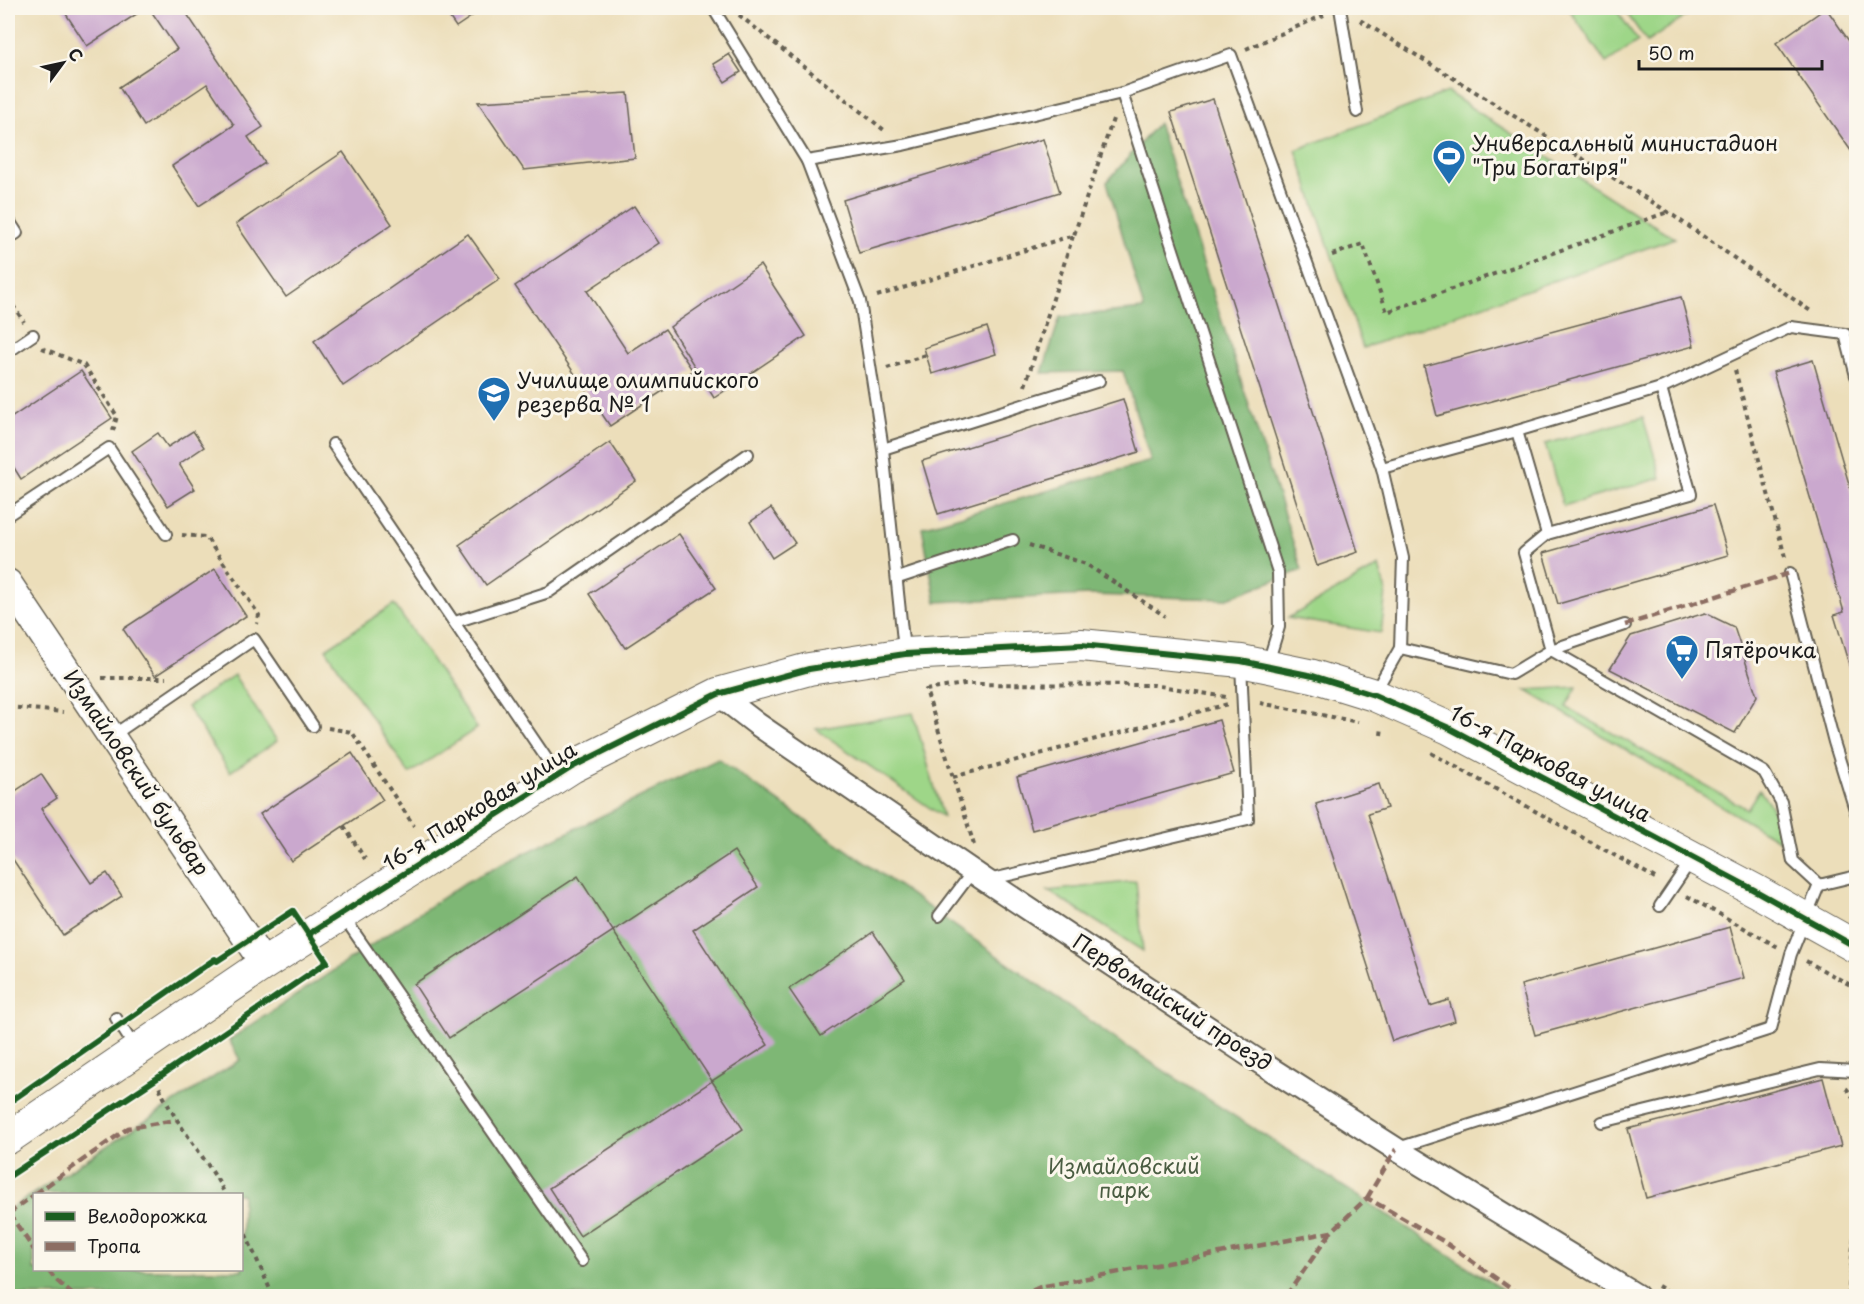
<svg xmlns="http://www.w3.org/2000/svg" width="1864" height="1304" viewBox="0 0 1864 1304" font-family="'Playpen Sans',sans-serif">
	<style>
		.green { fill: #9ed688; stroke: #5d7952; stroke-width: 1.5 }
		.forest { fill: #7eb774; stroke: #4d6a48; stroke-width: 1.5; fill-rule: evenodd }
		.building { fill: #caa8ce }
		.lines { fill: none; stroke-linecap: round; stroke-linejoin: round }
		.service-casing { stroke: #656053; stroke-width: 14 }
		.minor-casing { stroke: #656053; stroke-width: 26 }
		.tertiary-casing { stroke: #656053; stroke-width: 30 }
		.secondary-casing { stroke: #656053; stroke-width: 34 }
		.path { stroke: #656053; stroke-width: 4; stroke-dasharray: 4.5 4.5; stroke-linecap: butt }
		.service { stroke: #fff; stroke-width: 10 }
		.minor { stroke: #fff; stroke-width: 22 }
		.tertiary { stroke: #fff; stroke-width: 27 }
		.secondary { stroke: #fff; stroke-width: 32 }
		.quiet { stroke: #8d6e63; stroke-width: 4.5; stroke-dasharray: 9 4.5; stroke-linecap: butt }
		.cycleway-casing { stroke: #fbf7ec; stroke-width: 10 }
		.cycleway { stroke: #1b5e20; stroke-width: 6 }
		.labels { text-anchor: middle; stroke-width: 6; stroke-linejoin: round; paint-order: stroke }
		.poi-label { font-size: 21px; fill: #1c1c1c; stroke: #fbf7ec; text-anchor: start }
		.street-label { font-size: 21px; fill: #1c1c1c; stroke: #fbf7ec }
		.park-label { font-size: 21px; fill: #4a5d42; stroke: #fbf7ec }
	</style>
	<rect width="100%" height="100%" fill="#fbf7ec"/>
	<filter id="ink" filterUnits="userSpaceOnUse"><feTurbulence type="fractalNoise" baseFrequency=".0167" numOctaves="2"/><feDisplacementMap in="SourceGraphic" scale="12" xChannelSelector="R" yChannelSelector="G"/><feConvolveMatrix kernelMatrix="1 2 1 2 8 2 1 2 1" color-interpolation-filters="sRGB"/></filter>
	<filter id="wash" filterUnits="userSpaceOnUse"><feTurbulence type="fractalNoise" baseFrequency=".008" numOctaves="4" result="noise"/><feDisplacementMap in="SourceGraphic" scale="24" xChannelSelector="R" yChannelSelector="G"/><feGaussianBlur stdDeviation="1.35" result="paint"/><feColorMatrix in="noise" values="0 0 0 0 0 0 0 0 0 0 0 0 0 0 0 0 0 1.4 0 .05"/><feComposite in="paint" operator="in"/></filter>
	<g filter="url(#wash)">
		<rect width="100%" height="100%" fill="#ecdeba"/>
		<g class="green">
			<path d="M1568,8h47l23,33 -32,22z"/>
			<path d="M1623,8h75l-51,34z"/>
			<path d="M1447,92l198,128 30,18 -312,110 -67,-198z"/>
			<path d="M1643,417l18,61 -98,28 -18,-62z"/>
			<path d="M1379,566l7,26 -5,41 -93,-15z"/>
			<path d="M394,604l83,124 -68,46 -83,-125z"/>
			<path d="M234,675l43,66 -47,31 -43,-65z"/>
			<path d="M1577,687l-11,20 181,102 12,-19c16,18 17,27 21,51l-255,-151z"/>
			<path d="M913,713l30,104 -127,-88z"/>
			<path d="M1136,881l7,70 -95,-60z"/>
		</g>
		<g class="forest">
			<path d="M1158,123l144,447 -77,29 -136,-4 -153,7 -14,-75 229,-66 -28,-90 -81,2 18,-56 84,-8 -37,-127z"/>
			<path d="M718,759l403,284 392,253h-1505v-86l232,-150 -11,-20 237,-158zM34,1194h208v76h-208z"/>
		</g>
		<g id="blocks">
			<g class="building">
				<path d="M62,8h84l-59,38z"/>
				<path d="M149,8h34l80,119 -15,10 17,26 -66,43 -27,-40 62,-41 -27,-41 -63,42 -25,-39 58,-38z"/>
				<path d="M443,8h41l-28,19z"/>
				<path d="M1826,8l30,43v107l-80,-115z"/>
				<path d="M729,54l12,18 -16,10 -12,-18z"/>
				<path d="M628,93l7,65 -111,12 -46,-68z"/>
				<path d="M1213,99l145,453 -41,14 -146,-454z"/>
				<path d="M1043,139l17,53 -201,61 -16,-53z"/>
				<path d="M343,152l49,72 -106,73 -50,-73z"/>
				<path d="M634,206l25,37 -72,48 41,62 37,-24 28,42 -83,55 -95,-140z"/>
				<path d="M468,234l32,45 -157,107 -29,-45z"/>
				<path d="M760,265l46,71 -92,62 -44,-71z"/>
				<path d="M1681,297l13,49 -257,70 -13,-50z"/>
				<path d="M987,327l9,27 -64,20 -8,-26z"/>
				<path d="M1813,360l43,148v180l-22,-73 10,-3 -71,-240z"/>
				<path d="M81,371l31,47 -91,61 -13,-21v-38z"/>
				<path d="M1123,399l16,53 -201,62 -16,-53z"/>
				<path d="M193,431l11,16 -25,17 16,25 -27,17 -36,-55 26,-18 10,14z"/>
				<path d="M610,442l26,39 -150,104 -27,-40z"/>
				<path d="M1713,505l15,50 -170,49 -15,-51z"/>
				<path d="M771,508l24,35 -23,15 -22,-36z"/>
				<path d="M679,534l37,54 -91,60 -36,-54z"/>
				<path d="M215,569l31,47 -91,60 -32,-47z"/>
				<path d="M1705,613l29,14 23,69 -22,37 -125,-64 21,-33z"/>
				<path d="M1219,720l15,53 -202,57 -15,-53z"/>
				<path d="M352,753l31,47 -92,61 -31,-47z"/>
				<path d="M41,774l16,24 -16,11 50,74 16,-10 15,23 -59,39 -55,-83v-56z"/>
				<path d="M1379,784l8,24 -19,6 62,192 19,-6 6,21 -63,20 -76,-237z"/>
				<path d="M734,851l24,36 -65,43 75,115 -56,36 -99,-150 -164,107 -35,-54 164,-108 35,55z"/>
				<path d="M1730,927l14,51 -209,57 -14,-50z"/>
				<path d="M873,932l32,47 -84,57 -32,-47z"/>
				<path d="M1823,1078l18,68 -195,52 -18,-69z"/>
				<path d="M712,1081l31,48 -163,107 -31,-48z"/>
			</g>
		</g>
	</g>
	<g filter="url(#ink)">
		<use href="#blocks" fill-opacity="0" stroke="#656053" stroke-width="1.5"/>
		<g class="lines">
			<defs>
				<g id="service">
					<path d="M713,8l94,153 53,140 23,148 21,201"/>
					<path d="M1340,8l17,104"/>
					<path d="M1122,93l156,479 1,55 -11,36"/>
					<path d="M807,161l96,-16 219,-52 109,-38 151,413 21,90 -3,90 -25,44"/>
					<path d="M8,219l9,14 -9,6"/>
					<path d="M8,352l25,-17"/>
					<path d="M1661,388l130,-61 54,7 11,42"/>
					<path d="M1517,431l30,103"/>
					<path d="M333,444l224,330"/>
					<path d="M883,449l216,-68"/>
					<path d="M1382,468l135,-37 144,-43 30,106 -144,40 -23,19 27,97 213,122 17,30 12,59 26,24 37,-9"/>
					<path d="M8,515l101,-67 57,86"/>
					<path d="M1790,573l44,169 22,71"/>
					<path d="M898,578l115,-38"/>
					<path d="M455,622l94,-30 199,-138"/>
					<path d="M1400,648l111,26 40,-24 74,-25"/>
					<path d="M112,736l142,-97 59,87"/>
					<path d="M988,880l260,-61 -7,-155"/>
					<path d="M1660,906l32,-47"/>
					<path d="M343,916l239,345"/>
					<path d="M939,916l34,-45"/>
					<path d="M116,1018l19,30"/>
					<path d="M1602,1122l218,-53 36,2"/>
					<path d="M1398,1148l373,-119 20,-75 28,-69 5,-1"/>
				</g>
				<path id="minor" d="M718,694l39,30 228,156 267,177 144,92 241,147"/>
				<path id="tertiary" d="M8,583l256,381"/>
				<path id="secondary" d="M8,1138l256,-174 308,-197 146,-73 91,-25 96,-15 176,-9 160,16 72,15 61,19 75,33 307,163 100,56"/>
			</defs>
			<use href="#service" class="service-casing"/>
			<use href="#minor" class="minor-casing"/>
			<use href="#tertiary" class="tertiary-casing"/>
			<use href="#secondary" class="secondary-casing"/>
			<g class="path">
				<path d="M739,15l145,115"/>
				<path d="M1360,20l308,192 144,100"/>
				<path d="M1246,49l78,-34"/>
				<path d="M1332,255l31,-11 24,68 281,-100"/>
				<path d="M877,296l197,-61 39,-116"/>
				<path d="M8,298l16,24"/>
				<path d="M42,348l42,17 33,51 -4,15"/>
				<path d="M887,368l39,-13"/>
				<path d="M1735,370l50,187"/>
				<path d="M1025,386l48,-150"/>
				<path d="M182,535l24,2 53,78 -2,9"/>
				<path d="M1029,545l57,19 79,52"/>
				<path d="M102,678h64"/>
				<path d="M1260,703l98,19"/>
				<path d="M8,707l55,5"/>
				<path d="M328,728l24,4 62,94"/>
				<path d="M1381,735l1,-8"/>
				<path d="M1431,753l226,126"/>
				<path d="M953,777l275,-73"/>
				<path d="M344,826l21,33"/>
				<path d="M974,845l-48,-155 38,-6 190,1 72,12"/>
				<path d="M1687,896l91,51"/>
				<path d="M1806,961l50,27"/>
				<path d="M156,1079c16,43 49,75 69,115"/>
				<path d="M1846,1088l10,13"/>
				<path d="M242,1226l31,70"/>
				<path d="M1658,1286l17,10"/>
				<path d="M1848,1296l8,-80"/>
			</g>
			<use href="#service" class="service"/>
			<use href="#minor" class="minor"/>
			<use href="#tertiary" class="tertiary"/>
			<use href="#secondary" class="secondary"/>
			<g class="quiet">
				<path d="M1625,625l165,-52"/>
				<path d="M35,1194l93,-66 48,-8"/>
				<path d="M1367,1198l29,-49"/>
				<path d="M9,1213l25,37"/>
				<path d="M8,1214l26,-19"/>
				<path d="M48,1270l6,8 20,18"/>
				<path d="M1020,1296l20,-9 291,-55 36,-34 76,43 71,50 14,5"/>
				<path d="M1286,1296l45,-64"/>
			</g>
			<defs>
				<g id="cycleway">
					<path d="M309,934l263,-167 146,-73 91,-25 96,-15 176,-9 160,16 72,15 61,19 75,33 307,163 100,56"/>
					<path d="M8,1103l207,-144 2,2 76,-50 34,51 -171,117 -148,98"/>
				</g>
			</defs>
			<use href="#cycleway" class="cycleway-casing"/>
			<use href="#cycleway" class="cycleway"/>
		</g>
	</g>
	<defs>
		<symbol id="stadium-pin" viewBox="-11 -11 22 30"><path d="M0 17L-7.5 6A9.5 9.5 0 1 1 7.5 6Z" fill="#1f6fb2" stroke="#fbf7ec"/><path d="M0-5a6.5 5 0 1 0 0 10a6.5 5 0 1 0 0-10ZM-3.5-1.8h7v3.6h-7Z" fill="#fff"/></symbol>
		<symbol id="school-pin" viewBox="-11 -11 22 30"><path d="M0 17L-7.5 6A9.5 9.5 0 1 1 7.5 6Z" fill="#1f6fb2" stroke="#fbf7ec"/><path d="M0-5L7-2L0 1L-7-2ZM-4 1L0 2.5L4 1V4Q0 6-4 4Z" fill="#fff"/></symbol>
		<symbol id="supermarket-pin" viewBox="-11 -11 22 30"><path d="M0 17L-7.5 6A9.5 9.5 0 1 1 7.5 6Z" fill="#1f6fb2" stroke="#fbf7ec"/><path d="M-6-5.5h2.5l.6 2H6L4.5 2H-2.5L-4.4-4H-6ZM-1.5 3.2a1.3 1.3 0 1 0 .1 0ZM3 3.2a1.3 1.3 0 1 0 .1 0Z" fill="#fff"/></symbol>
	</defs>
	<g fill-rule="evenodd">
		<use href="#stadium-pin" x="1430" y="137" width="38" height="52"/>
		<use href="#school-pin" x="475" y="374" width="38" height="52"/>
		<use href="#supermarket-pin" x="1663" y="632" width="38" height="52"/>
	</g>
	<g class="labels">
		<g class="poi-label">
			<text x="1472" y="151">Универсальный министадион<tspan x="1472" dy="24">"Три Богатыря"</tspan></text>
			<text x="517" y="388">Училище олимпийского<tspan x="517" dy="24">резерва № 1</tspan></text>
			<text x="1705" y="658">Пятёрочка</text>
		</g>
		<g class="street-label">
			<text transform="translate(1550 764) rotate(28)" y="7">16-я Парковая улица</text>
			<text transform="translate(136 773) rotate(56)" y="7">Измайловский бульвар</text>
			<text transform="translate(480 807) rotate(-32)" y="7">16-я Парковая улица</text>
			<text transform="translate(1172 1003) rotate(33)" y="7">Первомайский проезд</text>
		</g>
		<g class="park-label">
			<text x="1124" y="1174">Измайловский<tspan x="1124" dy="24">парк</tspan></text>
		</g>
	</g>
	<rect width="1864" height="1304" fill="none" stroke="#fbf7ec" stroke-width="30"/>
	<rect x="33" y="1193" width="210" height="78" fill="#fbf7ec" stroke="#a29f99" stroke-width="1.5"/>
	<rect x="45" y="1212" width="30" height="9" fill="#1b5e20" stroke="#a29f99" stroke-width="1.5"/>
	<text x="87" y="1223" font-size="18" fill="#1c1c1c">Велодорожка</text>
	<rect x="45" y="1242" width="30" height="9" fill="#8d6e63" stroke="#a29f99" stroke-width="1.5"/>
	<text x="87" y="1253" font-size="18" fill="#1c1c1c">Тропа</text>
	<g transform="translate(63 63) rotate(57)" stroke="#fbf7ec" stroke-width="4.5" paint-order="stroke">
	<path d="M0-4.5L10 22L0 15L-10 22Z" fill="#1c1c1c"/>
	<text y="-9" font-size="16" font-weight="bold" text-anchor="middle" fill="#1c1c1c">С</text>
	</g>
	<path d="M1639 60v9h183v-9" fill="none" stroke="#1c1c1c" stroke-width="3"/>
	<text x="1648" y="60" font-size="18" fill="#1c1c1c" stroke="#fbf7ec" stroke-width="4.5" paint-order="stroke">50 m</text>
</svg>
